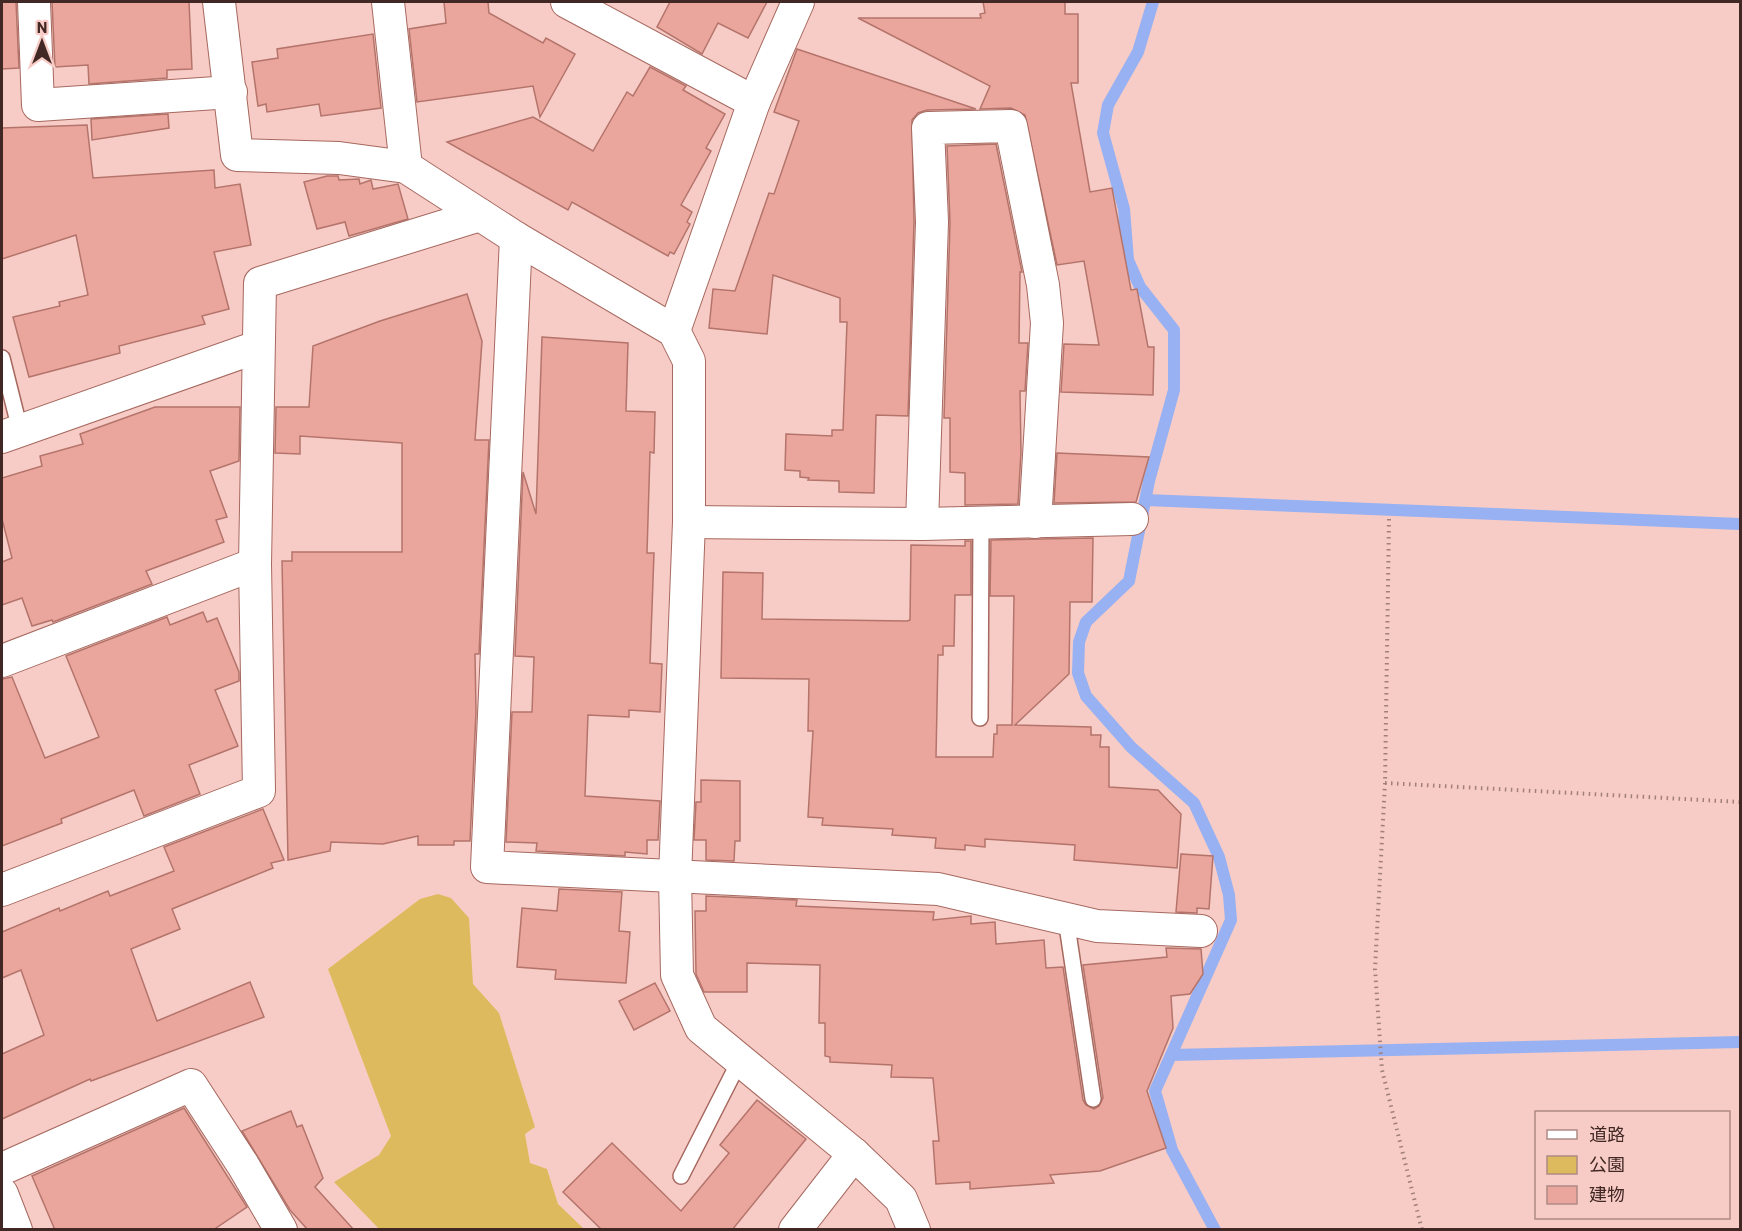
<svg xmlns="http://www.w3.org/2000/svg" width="1742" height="1231" viewBox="0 0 1742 1231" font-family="Barlow,'Noto Sans JP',sans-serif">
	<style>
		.green { fill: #deba5f }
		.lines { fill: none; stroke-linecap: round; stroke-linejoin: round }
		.stream { stroke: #97b1f3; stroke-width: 12 }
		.building { fill: #eaa69c; stroke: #b4746b; stroke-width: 1.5 }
		.lane-casing { stroke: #a6685f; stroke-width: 18 }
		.street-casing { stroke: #a6685f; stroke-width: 34 }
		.path { stroke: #a27f7a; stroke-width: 4; stroke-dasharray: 1.5 4.5; stroke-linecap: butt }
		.lane { stroke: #fff; stroke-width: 15 }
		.street { stroke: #fff; stroke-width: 32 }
	</style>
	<rect width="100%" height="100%" fill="#f7ccc6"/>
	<path class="green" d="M438,894l13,4 18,20 4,66 26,29 36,114 -10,7 5,29 17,6 11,35 26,25h-205l-45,-47 45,-27 12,-19 -63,-167 92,-70z"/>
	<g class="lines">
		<g class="stream">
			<path d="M1153,2l-15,50 -30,53 -5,28 21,76 4,51 12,27 34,43v60l-25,91 -20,100 -43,41 -7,20 -1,31 8,23 45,51 63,56 25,54 10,38 2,25 -76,171 17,59 43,80"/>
			<path d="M1146,500l594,24"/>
			<path d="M1171,1055l569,-13"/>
		</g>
	</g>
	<g class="building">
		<path d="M2,2h14l3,66 -17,1z"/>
		<path d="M52,2h137l3,67 -25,1v8l-78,6 -1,-19 -33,2z"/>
		<path d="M444,2h44l1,11 54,30 3,-5 29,16 -35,63 -7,-31 -116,16 -8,-73 37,-6z"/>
		<path d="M670,2h97l-19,36 -30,-15 -16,31 -45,-27z"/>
		<path d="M983,2h82v12h13v69h-7l19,109 22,-4 19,102 6,-1 11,58h6l-1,48 -92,-3 3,-48 35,1 -15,-84 -27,4 -32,-150 -14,-7 -31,1 10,-23 -132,-68h123l-1,-4 5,-1z"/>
		<path d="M373,34l8,74 -60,8 -2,-12 -52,8 -1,-8 -8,2 -6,-44 26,-4 -1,-9z"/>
		<path d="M797,49l179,60 -49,1 -9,3 -6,7 2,102 -6,194 -32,-1 -2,78 -35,-1v-11l-31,-1 1,-2 -9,-1v-6l-15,-1 1,-36 46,2v-6h11l4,-108h-7v-24l-67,-23 -6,59 -58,-6 4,-39 22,2 34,-98 5,1 25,-73 -25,-9z"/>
		<path d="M650,67l36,19 -3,4 42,24 -19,34 5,3 -30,54 11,7 -5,10 3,2 -16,30 -4,-2 -2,4 -96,-54 -4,8 -121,-68 86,-25 60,34 34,-59 6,4z"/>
		<path d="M168,114l1,14 -77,12 -1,-21z"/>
		<path d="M87,125l6,53 121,-8 1,18 25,-4 11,61 -37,7 15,57 -27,7 3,8 -86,22 1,7 -91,24 -16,-60 47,-11 -1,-4 29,-7 -12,-60 -74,24v-131z"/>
		<path d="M996,144l26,128h-2l-1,71h9l-3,48h-5l1,61 -3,52 -53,1v-32l-15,-1v-54h-6l6,-195 -3,-77z"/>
		<path d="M327,176h11l1,4 20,-1 1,5 11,-4 2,9 25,-5 10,35 -59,17 -4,-14 -28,7 -13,-47z"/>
		<path d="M467,294l15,47 -7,99h14l-10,214h-4l1,58 -6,129h-16v4h-36v-9l-35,8 -52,-2 -1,9 -42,9 -6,-299h10v-9h110v-109l-102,-7v18l-25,-1 1,-46h33l4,-61 67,-25z"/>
		<path d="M542,337l86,6 -2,68 29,1 -1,41 -4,-1 -3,101h7l-4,110 12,1 -2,48 -31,-2v7l-41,-2 -3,81 75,5 -2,39h-11v14l-22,-2v4l-89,-5 1,-8 -31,-1 6,-130h20l2,-55 -19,-1 8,-184 13,42z"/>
		<path d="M155,407h85l-1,54 -29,10 17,46 -11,3 8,22 -78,29 6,13 -99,38 -1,-2 -20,6 -10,-28 -20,7v-43l10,-4 -10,-39v-41l40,-12 -2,-10 43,-12 -3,-10z"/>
		<path d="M1057,453l92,4 -13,45 -82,1z"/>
		<path d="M1093,538l-1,64h-22l-1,72 -54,51 76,2v8h10l-1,12h9v40l49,3 23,24 -4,54 -103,-8 1,-15 -90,-6v8l-20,-2v5l-30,-2 1,-10 -44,-3 1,-6 -71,-4 1,-7 -15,-1 5,-86h-5l1,-52 -88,-1 2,-106 40,1 -1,46 145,2 3,-1 1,-75 54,1v-5h6v54h-16l-1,51h-11v9h-5l-2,102h57l1,-23h3v-9h15l2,-129h-24l1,-56z"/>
		<path d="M203,612l4,10 10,-4 22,54v9l-24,9 23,56 -49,19 11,29 -56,22 -10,-26 -73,29 1,4 -60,23v-167l10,-2 33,81 54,-21 -33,-81 101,-39 3,8z"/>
		<path d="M701,780l39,1v60h-5l-1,20 -28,-1v-20h-12l2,-38h5z"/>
		<path d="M263,809l21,51 -13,3 2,5 -101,41 8,20 -49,20 26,72 93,-39 14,35 -173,64 -1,-2 -88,40v-65l42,-19 -23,-65 -19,8v-46l57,-24 1,3 48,-20 2,5 64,-25 -10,-24z"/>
		<path d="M1181,854l32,2 -4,53 -12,-1v5l-21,-1z"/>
		<path d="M559,889l63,3 -3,39 11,1 -4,51 -71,-4 1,-9 -39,-3 5,-59 35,3z"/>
		<path d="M706,896l91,4 -1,6 138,6 -1,8 38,-4v8l24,-2 1,22 48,-4 2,28 17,-1 20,133 3,5 8,4 5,-3 4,-8 -20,-133 84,-8 -1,-9 35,1 2,25 -13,20 -19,2 2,32 -26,63 19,57 -66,23 -50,4 4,8 -84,6v-7l-34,2 -3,-43h6l-6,-63 -42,-1 1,-12 -62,-3v-5l-5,-1v-33h-6l1,-58 -73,-2v29h-43l-8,-18 -1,-63h11z"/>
		<path d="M655,983l15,28 -36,19 -15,-29z"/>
		<path d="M757,1100l49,39 -74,91h-130l-39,-38 49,-49 69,68 48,-58 -9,-8z"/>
		<path d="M184,1108l63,99 -34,23h-158l-23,-54z"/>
		<path d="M291,1111l6,16 5,-2 21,53 -8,9 39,43h-46l-18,-20 -48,-79z"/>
	</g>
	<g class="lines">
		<defs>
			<g id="lane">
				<path d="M2,358l18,72"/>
				<path d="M980,718l1,-195"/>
				<path d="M1066,919l27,180"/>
				<path d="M681,1176l59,-116"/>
			</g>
			<g id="street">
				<path d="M34,2l4,103 193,-13"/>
				<path d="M219,2l18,153 102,3 67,9 110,71 158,93 15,30v161l-14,355 2,98 24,53 153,126 47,45 13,31"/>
				<path d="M388,2l18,165"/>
				<path d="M567,2l187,100"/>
				<path d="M516,238l-29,629 451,22 159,37 104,5"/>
				<path d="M674,331l80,-229 44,-100"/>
				<path d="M2,437l255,-90"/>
				<path d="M689,522l233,2 210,-5"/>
				<path d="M922,524l10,-302 -4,-94 83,-2 32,159 4,38 -12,199"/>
				<path d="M2,661l253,-97"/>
				<path d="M2,890l257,-99 -4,-227 5,-281 220,-68"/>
				<path d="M2,1169l189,-84 52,80 38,65"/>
				<path d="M2,1194l14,36"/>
				<path d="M795,1230l59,-76"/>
			</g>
		</defs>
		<use href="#lane" class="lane-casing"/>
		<use href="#street" class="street-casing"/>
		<g class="path">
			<path d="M1389,519l-4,264 -10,186 7,101 40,160"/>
			<path d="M1385,783l355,19"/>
		</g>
		<use href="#lane" class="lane"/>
		<use href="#street" class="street"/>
	</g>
	<rect width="1742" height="1231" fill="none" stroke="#422824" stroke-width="6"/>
	<rect x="1535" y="1111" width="195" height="108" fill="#f7ccc6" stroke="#af8a85" stroke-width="1.5"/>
	<rect x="1547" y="1130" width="30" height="9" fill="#ffffff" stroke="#af8a85" stroke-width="1.5"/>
	<text x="1589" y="1141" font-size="18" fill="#422824">道路</text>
	<rect x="1547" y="1156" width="30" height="18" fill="#deba5f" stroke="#af8a85" stroke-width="1.5"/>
	<text x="1589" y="1171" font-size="18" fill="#422824">公園</text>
	<rect x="1547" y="1186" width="30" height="18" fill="#eaa69c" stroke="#af8a85" stroke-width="1.5"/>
	<text x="1589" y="1201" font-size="18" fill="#422824">建物</text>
	<g transform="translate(42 42)" stroke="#f7ccc6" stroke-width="4.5" paint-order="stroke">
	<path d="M0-4.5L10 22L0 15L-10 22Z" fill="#422824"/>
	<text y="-9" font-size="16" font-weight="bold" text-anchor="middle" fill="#422824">N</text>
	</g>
</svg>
